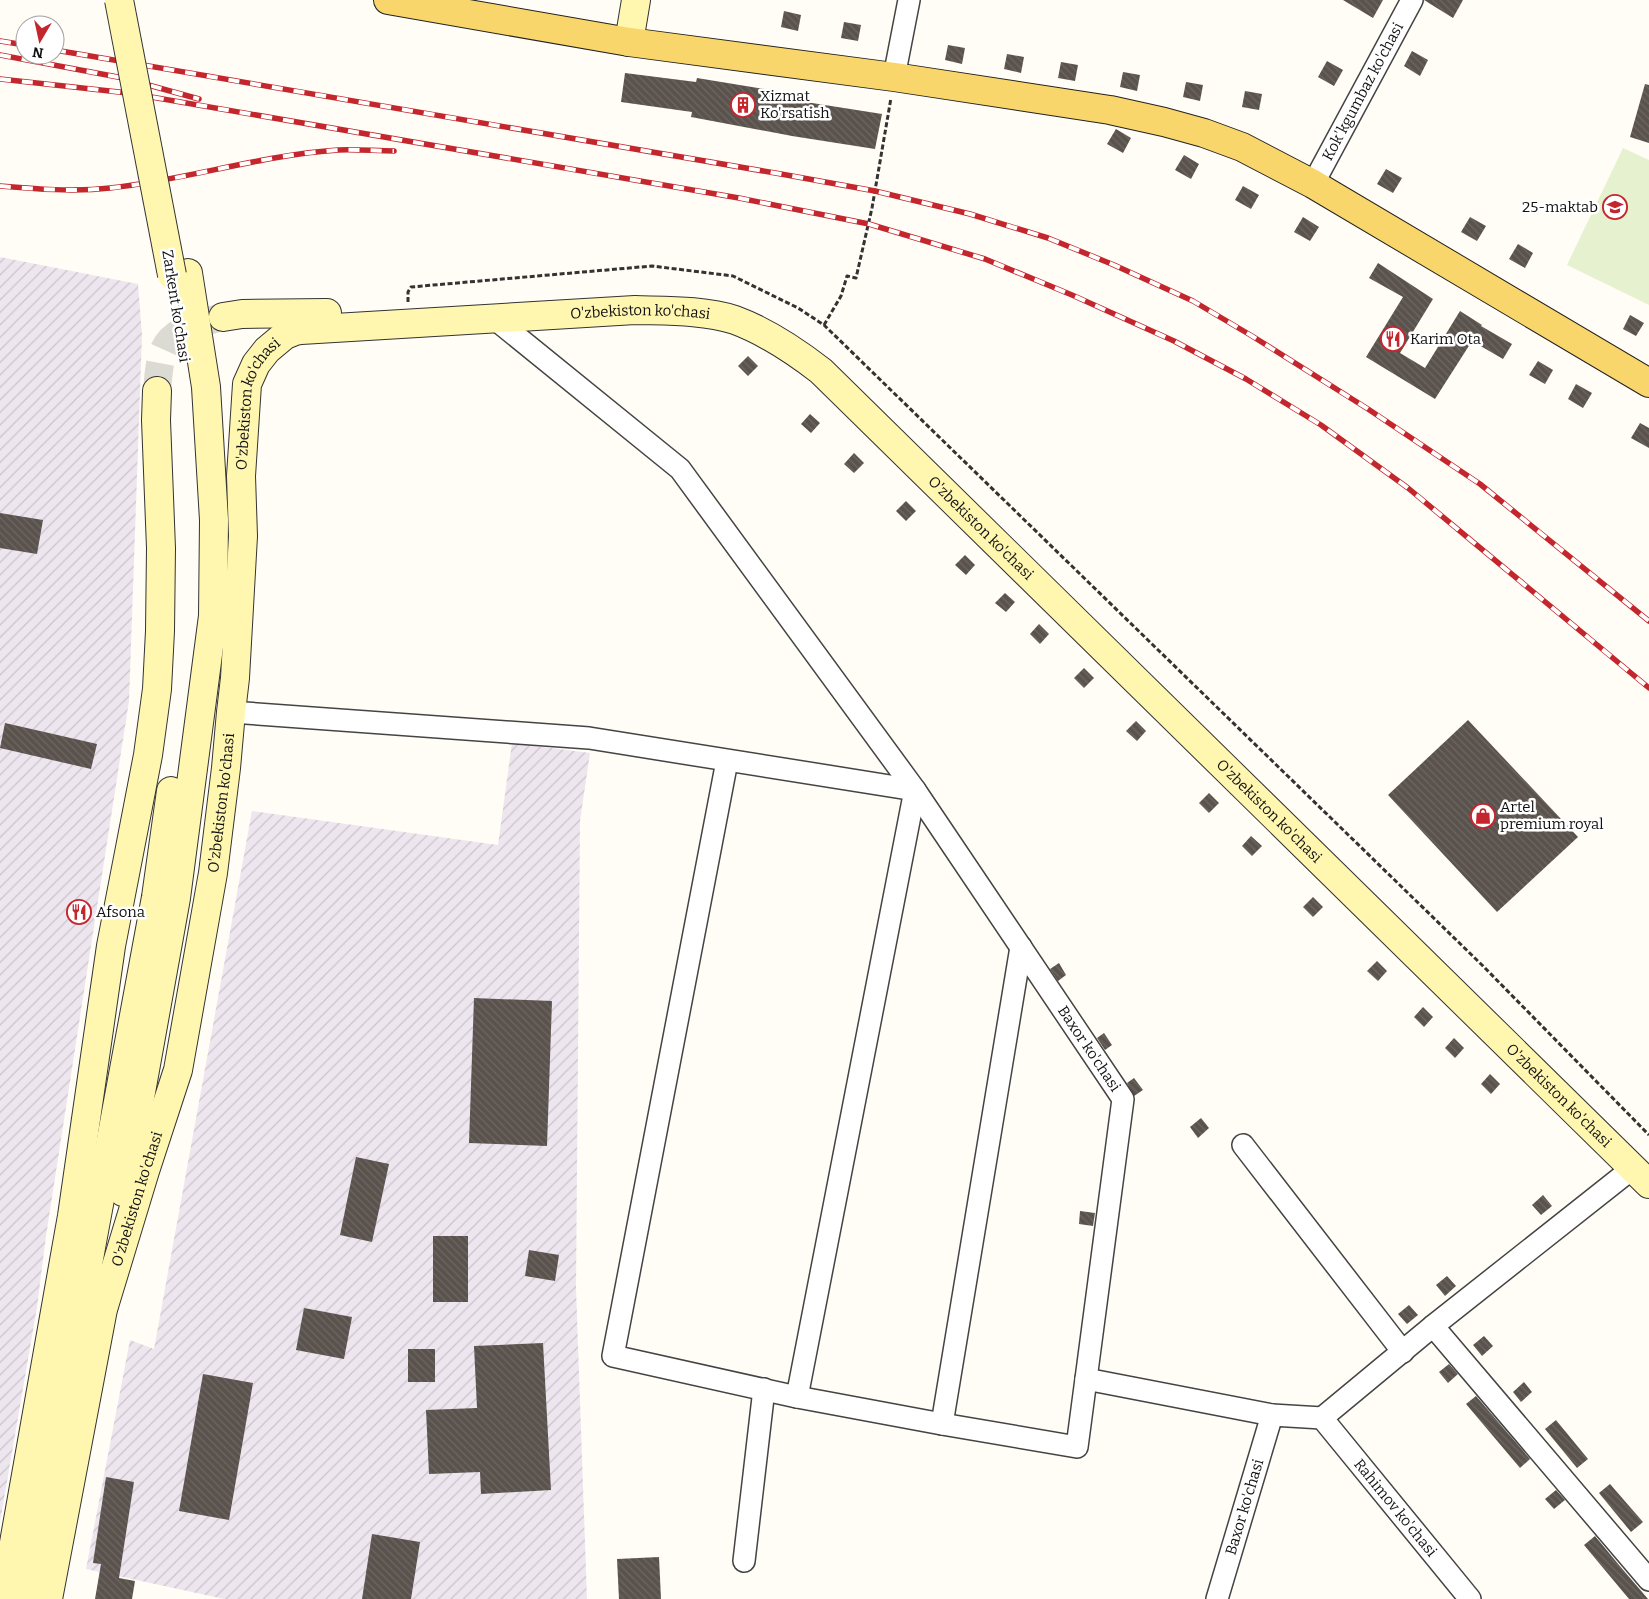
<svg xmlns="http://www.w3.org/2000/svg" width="1649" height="1599" viewBox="0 0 1649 1599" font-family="Bitter,serif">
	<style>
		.industrial { fill: url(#industrial-furrows) }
		.pitch { fill: #e6f2cf }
		.building { fill: url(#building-back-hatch) }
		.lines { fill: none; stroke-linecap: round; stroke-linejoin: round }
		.secondary-tunnel { stroke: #dbdad3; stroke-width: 28; stroke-dasharray: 28 14; stroke-linecap: butt }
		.minor-casing { stroke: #444; stroke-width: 24 }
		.secondary-casing { stroke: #333; stroke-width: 30 }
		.primary-casing { stroke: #222; stroke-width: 30 }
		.path { stroke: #333; stroke-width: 3; stroke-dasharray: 5 2.5; stroke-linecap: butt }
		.minor { stroke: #fff; stroke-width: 21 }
		.secondary { stroke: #fff6b0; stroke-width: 28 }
		.primary { stroke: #f9d66b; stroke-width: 28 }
		.rail-casing { stroke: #c4262e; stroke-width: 5.5 }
		.rail { stroke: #fff; stroke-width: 4; stroke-dasharray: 11; stroke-linecap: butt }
		.secondary-bridge-casing { stroke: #333; stroke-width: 30; stroke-linecap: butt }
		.secondary-bridge { stroke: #fff6b0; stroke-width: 28 }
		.labels { text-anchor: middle; stroke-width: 5; stroke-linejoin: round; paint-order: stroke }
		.street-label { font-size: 15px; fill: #111; stroke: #fff }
		.poi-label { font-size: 15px; fill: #111; stroke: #fff; text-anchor: start }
	</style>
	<defs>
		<pattern id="industrial-furrows" width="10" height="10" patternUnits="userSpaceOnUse" patternTransform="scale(1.25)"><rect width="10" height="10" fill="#eee6ef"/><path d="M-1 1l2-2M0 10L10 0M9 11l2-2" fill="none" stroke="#cbc4cc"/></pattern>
		<pattern id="building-back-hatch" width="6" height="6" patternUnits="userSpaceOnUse" patternTransform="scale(1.25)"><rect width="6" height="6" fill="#5a524d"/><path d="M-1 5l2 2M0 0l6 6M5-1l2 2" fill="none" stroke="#6d6662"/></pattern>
	</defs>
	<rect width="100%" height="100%" fill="#fffdf5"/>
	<g class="industrial">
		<path d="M0,257l138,27 4,51 -13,366 -83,535 -9,71 -37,215z"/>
		<path d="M512,743l78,10 -10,68 -4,467 11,311h-363l-138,-30 44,-229 24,9 98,-538 246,34z"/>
	</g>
	<path class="pitch" d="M1623,148l26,12v145l-82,-40z"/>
	<g class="building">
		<path d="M1343,0h40l-10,18z"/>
		<path d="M1424,0h39l-10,18z"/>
		<path d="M784,11l17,4 -3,16 -17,-4z"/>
		<path d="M844,22l17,3 -3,16 -17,-3z"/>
		<path d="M948,45l17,3 -3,16 -17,-4z"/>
		<path d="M1412,51l16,9 -8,16 -16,-10z"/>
		<path d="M1007,54l17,3 -3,16 -17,-4z"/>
		<path d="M1327,61l16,9 -9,16 -16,-9z"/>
		<path d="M1061,62l17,3 -3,16 -17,-3z"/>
		<path d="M1123,72l17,3 -3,16 -17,-4z"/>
		<path d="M625,73l71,9 1,-4 98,16 -2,6 89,14 -7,35 -83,-13 -101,-19 1,-5 -71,-10z"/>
		<path d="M1186,82l17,3 -3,16 -17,-4z"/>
		<path d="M1645,84l4,1v58l-19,-6z"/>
		<path d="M1245,91l17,3 -3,16 -17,-3z"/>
		<path d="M1116,129l15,9 -8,15 -16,-9z"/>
		<path d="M1184,155l15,9 -8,15 -16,-9z"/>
		<path d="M1386,169l16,9 -9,15 -16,-9z"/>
		<path d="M1243,186l16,9 -8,14 -16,-9z"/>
		<path d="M1303,217l16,10 -9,14 -16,-9z"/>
		<path d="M1470,217l16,9 -9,15 -16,-9z"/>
		<path d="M1518,244l15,9 -8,15 -16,-9z"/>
		<path d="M1378,263l55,36 -33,54 25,15 35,-57 22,14 -1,1 31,18 -9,15 -31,-18 -37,58 -69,-42 37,-60 -34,-19z"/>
		<path d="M1630,315l14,8 -8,13 -13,-7z"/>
		<path d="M748,356l10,10 -10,10 -10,-10z"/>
		<path d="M1538,361l15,9 -8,14 -16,-9z"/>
		<path d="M1576,384l16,9 -9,15 -15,-9z"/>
		<path d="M810,414l10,9 -9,10 -10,-9z"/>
		<path d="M1640,423l9,5v20l-18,-10z"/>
		<path d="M854,453l10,10 -10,10 -10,-9z"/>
		<path d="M906,501l10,10 -10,10 -10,-10z"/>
		<path d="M0,513l43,7 -6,34 -37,-6z"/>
		<path d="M965,555l10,10 -9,10 -11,-10z"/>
		<path d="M1005,593l10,9 -9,10 -11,-9z"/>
		<path d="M1039,624l10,10 -9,10 -10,-10z"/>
		<path d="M1084,668l10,10 -10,10 -10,-10z"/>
		<path d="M1468,720l110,117 -81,75 -109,-117z"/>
		<path d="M1136,721l10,10 -9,10 -11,-10z"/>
		<path d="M5,723l92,21 -6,25 -91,-21z"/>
		<path d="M1209,793l10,10 -10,10 -10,-10z"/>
		<path d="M1251,836l11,10 -10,10 -10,-10z"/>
		<path d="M1313,897l10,10 -10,10 -10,-10z"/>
		<path d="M1377,961l10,10 -9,10 -11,-10z"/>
		<path d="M1059,963l7,12 -8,6 -8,-12z"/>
		<path d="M474,998l78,3 -5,145 -78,-3z"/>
		<path d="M1423,1007l10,10 -9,10 -10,-10z"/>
		<path d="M1104,1033l8,12 -7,5 -8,-12z"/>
		<path d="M1454,1038l10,10 -9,10 -10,-10z"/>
		<path d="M1490,1074l10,10 -9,10 -10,-10z"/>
		<path d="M1134,1078l9,12 -9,6 -7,-13z"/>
		<path d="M1201,1118l8,10 -11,10 -8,-11z"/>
		<path d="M356,1157l33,7 -17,78 -32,-7z"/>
		<path d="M1543,1195l9,11 -11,9 -9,-10z"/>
		<path d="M1080,1211l15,2 -2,13 -14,-2z"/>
		<rect x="433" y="1236" width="35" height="66"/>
		<path d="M529,1250l30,5 -4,26 -30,-5z"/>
		<path d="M1447,1276l9,10 -11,10 -9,-11z"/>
		<path d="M1409,1305l9,10 -11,9 -9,-10z"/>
		<path d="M304,1308l48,9 -8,42 -48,-9z"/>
		<path d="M1484,1336l9,10 -11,10 -9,-11z"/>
		<path d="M543,1343l8,147 -70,4 -1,-22 -51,2 -3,-64 51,-2 -3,-62z"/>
		<rect x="408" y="1349" width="27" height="33"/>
		<path d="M1449,1364l9,10 -10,9 -9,-11z"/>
		<path d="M203,1374l50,9 -24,137 -50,-9z"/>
		<path d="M1524,1382l8,10 -11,10 -8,-10z"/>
		<path d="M1476,1396l54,63 -10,9 -54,-64z"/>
		<path d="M1556,1420l32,39 -11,9 -32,-39z"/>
		<path d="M106,1477l28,5 -15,96 16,3 -3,18h-37l6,-35 -8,-1z"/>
		<path d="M1610,1484l33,38 -12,10 -32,-39z"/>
		<path d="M1556,1490l9,10 -11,9 -9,-10z"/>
		<path d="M372,1534l48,8 -9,57h-49z"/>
		<path d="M1595,1536l24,29 29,34h-19l-45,-54z"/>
		<path d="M659,1557l2,42h-42l-2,-40z"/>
	</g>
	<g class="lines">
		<path class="secondary-tunnel" d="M157,391c1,-12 2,-27 6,-39 8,-22 36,-29 56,-34"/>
		<defs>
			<g id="minor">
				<path d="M894,77l15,-77"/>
				<path id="s1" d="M1313,184l99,-184"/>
				<path d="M495,319l185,150 235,321 -118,607 -184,-41 114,-595"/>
				<path id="s2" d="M231,712l358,26 326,52 208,309 -37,280"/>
				<path d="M1243,1145l160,207"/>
				<path d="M1433,1326l216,254"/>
				<path d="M797,1397l145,27 135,23 9,-68 186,36"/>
				<path d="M1322,1418l111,-92 191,-151 6,-10"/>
				<path id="s3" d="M1322,1418l148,181"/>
				<path d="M942,1424l79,-477"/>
				<path d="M744,1561l20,-172"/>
				<path id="s4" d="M1217,1599l55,-184 50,3"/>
			</g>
			<g id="secondary">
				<path d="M629,42l7,-42"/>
				<path d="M223,317l19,-3 85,-1"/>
				<path d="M123,1192l53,-294 37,-282 1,-96 -8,-133 -18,-114"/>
				<path id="s5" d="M104,1306l41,-135 33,-101 35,-197 13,-105 5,-56 4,-34 8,-142 -2,-60 6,-92 9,-20 11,-14 18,-15 10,-4 6,-1 334,-20c32,1 69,0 100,10 32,12 59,30 86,51l828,813"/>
				<path d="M4,1599l68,-383 39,-270 37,-191 9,-66 3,-58 1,-83 -5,-128 1,-29"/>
				<path d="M29,1599l63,-357 64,-345 15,-106"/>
				<path d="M48,1599l59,-311"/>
			</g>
			<path id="primary" d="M388,0l241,42 265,35 216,33 54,12 40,11 38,14 71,37 336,199"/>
		</defs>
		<use href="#minor" class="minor-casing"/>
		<use href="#secondary" class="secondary-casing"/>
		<use href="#primary" class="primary-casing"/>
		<g class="path">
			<path d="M408,302v-10l3,-5 241,-21 81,10 65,32 26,17 658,640 167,170"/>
			<path d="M824,325l17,-29 6,-20 9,2 16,-70 19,-110"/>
		</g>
		<use href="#minor" class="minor"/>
		<use href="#secondary" class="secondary"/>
		<use href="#primary" class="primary"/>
		<defs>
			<g id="rail">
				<path d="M0,41l25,4"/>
				<path d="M55,50l726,124 94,17 95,23 78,24 66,27 79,36 59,35 116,73 112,75 169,137"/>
				<path d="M0,55l123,23 76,21"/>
				<path d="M0,79l128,14 611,105 130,26 116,35 87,36 102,46 72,38 75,46 87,63 241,200"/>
				<path d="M0,186c35,3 75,6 110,2 76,-8 151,-33 228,-38 18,-1 38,1 56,1"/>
			</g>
		</defs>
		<use href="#rail" class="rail-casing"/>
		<use href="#rail" class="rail"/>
		<defs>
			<path id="secondary-bridge" d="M119,0l53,275"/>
		</defs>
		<use href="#secondary-bridge" class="secondary-bridge-casing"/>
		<use href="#secondary-bridge" class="secondary-bridge"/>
	</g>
	<defs>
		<symbol id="building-ring" viewBox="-11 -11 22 22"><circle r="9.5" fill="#fff" stroke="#c4262e" stroke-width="1.5"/><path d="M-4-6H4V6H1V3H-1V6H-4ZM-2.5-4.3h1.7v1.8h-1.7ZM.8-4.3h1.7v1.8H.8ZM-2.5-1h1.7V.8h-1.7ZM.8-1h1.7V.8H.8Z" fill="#c4262e"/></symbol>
		<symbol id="school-ring" viewBox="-11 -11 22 22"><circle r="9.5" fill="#fff" stroke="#c4262e" stroke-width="1.5"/><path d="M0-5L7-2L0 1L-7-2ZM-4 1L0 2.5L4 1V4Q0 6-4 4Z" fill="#c4262e"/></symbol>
		<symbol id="restaurant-ring" viewBox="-11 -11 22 22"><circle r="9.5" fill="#fff" stroke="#c4262e" stroke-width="1.5"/><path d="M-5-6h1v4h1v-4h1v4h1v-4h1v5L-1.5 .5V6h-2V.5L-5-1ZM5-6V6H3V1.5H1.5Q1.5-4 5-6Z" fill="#c4262e"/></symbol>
		<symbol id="shop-ring" viewBox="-11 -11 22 22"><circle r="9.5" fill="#fff" stroke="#c4262e" stroke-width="1.5"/><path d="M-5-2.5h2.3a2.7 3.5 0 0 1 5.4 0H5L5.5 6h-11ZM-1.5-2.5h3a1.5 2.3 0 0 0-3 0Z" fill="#c4262e"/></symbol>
	</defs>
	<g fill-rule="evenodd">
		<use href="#building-ring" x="729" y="91" width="28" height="28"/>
		<use href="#school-ring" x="1601" y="193" width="28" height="28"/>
		<use href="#restaurant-ring" x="1379" y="325" width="28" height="28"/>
		<use href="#shop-ring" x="1469" y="802" width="28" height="28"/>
		<use href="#restaurant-ring" x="65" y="898" width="28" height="28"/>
	</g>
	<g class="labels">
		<g class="street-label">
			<text dy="5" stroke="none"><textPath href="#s1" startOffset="105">Kok'kgumbaz ko'chasi</textPath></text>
			<text transform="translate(176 306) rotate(81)" y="5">Zarkent ko'chasi</text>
			<text dy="5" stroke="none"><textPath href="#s5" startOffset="1358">O'zbekiston ko'chasi</textPath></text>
			<text dy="5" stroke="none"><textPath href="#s5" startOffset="922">O'zbekiston ko'chasi</textPath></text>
			<text dy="5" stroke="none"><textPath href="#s5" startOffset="1778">O'zbekiston ko'chasi</textPath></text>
			<text dy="5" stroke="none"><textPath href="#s5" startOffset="518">O'zbekiston ko'chasi</textPath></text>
			<text dy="5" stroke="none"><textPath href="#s5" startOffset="2182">O'zbekiston ko'chasi</textPath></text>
			<text dy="5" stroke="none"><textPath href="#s2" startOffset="1001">Baxor ko'chasi</textPath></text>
			<text dy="5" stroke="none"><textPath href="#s5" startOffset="2588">O'zbekiston ko'chasi</textPath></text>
			<text dy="5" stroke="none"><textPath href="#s5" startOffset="112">O'zbekiston ko'chasi</textPath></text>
			<text dy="5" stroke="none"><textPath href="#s4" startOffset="96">Baxor ko'chasi</textPath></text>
			<text dy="5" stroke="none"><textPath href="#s3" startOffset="116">Rahimov ko'chasi</textPath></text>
		</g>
		<g class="poi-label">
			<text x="760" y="101">Xizmat<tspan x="760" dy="17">Ko'rsatish</tspan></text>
			<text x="1598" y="212" text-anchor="end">25-maktab</text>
			<text x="1410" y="344">Karim Ota</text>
			<text x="1500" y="812">Artel<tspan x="1500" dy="17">premium royal</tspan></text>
			<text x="96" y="917">Afsona</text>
		</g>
	</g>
	<g transform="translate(40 40) rotate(189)"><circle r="24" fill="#ffffff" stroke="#a0a0a0"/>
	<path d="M0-4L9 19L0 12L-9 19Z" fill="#c4262e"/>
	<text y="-8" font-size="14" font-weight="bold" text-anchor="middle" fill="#111111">N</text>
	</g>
</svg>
